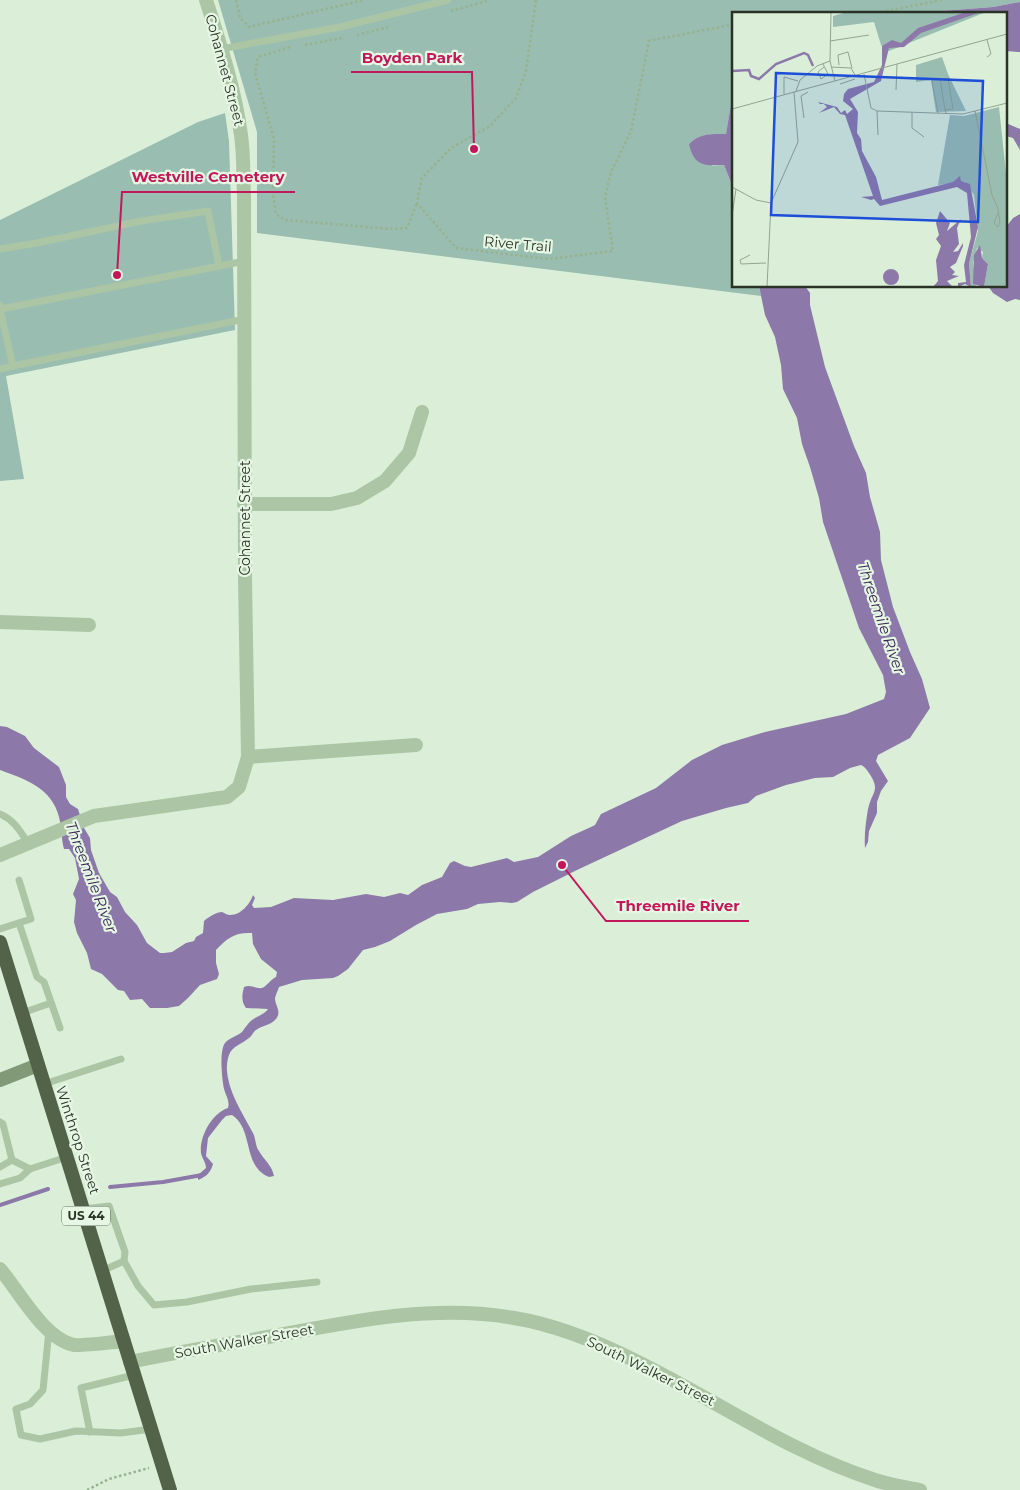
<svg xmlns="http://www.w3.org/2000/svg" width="1020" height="1490" viewBox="0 0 1020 1490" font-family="Montserrat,sans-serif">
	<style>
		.green { fill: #99bdb1 }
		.water { fill: #8c79aa }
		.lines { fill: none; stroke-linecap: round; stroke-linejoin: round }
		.stream { stroke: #8c79aa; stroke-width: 4 }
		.path { stroke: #97b28f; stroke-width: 2.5; stroke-dasharray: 2.5 2.5; stroke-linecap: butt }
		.service { stroke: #acc6a5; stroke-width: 7 }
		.minor { stroke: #acc6a5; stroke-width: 14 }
		.tertiary { stroke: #acc6a5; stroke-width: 14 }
		.secondary { stroke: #819977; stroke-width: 14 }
		.trunk { stroke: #53634a; stroke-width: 14 }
		.labels { text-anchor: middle; stroke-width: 4.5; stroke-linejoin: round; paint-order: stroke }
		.shield { fill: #e6f7e4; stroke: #626d5f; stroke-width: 1 }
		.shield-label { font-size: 12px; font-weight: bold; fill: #2a3226 }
		.street-label { font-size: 14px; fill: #2a3226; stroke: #e6f7e4 }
		.water-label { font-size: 15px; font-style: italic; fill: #331e51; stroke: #e6f7e4 }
		.inset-river { fill: none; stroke: #8c79aa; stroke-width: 2.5 }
		.inset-road { fill: none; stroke: #94a391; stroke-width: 1 }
		.view { fill: #1d4ed8; fill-opacity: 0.15; stroke: #1d4ed8; stroke-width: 2.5 }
		.inset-edge { fill: none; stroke: #2a3226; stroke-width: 2.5 }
		.leader { fill: none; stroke: #c2185b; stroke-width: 2 }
		.callout-dot { fill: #c2185b; stroke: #e6f7e4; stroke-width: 2 }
		.callout-label { font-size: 15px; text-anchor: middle; font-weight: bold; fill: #c2185b; stroke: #e6f7e4; stroke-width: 4.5; stroke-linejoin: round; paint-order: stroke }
	</style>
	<rect width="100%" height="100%" fill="#dbefd8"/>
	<g class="green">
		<path d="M218,0h802v2l-27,5 -52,4 -11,3h-196v87l-3,3 -5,31c-14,-1 -27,-2 -37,9l24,22 11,-1 10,25v96h25l2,10 -504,-63v-101z"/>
		<path d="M225,113l4,28 6,189 -229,46 18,103 -24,2v-261l198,-98z"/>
	</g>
	<g class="water">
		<path d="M1020,2v50h-2l-12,-1v-37h-76l11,-3 52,-4z"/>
		<path d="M734,101v89l-10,-25c-20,1 -30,1 -35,-21 10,-11 23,-10 37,-10l5,-30z"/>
		<path d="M1006,123l14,6v21l-7,-12 -7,-2z"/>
		<path d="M1020,214v86l-5,-1 -8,3 -14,-9 -5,-7h18v-59l7,-9z"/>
		<path d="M759,286h46l5,7v12l15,62 29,79 12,27 4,24 10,35 1,28 12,47 17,45 12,27 8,29 -20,30 -32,17 -2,6 12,20 -7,10 -4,11v11l-8,18 -1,11 -3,6c-1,-13 1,-27 3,-39 4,-18 13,-18 1,-36 -3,-4 -4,-6 -8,-8l-11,3 -17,9 -18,1 -29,7 -30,11 -8,7 -22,5 -44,13 -105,49 -44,22 -16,10 -5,1 -12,-1 -22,2 -11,5 -30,5 -21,11 -26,16 -15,6 -12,3 -15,19 -10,7 -5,2 -31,2 -23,7c-1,3 -3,7 -4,11 0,8 7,13 1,21 -6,7 -14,6 -20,11 -3,2 -4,6 -7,8 -7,6 -17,8 -20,17 -9,25 13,57 24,78 3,6 2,12 6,18 5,9 13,14 15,25l-5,1c-27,-11 -15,-48 -37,-62l-6,1 -4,4 -14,18 -2,18 7,8c-2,8 -7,13 -15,16v-5l8,-7c0,-6 -4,-9 -5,-15 -2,-16 11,-40 27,-45 2,-7 -2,-12 -4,-19 -2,-9 -5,-38 1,-46 4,-5 12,-7 17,-11 3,-4 6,-9 10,-12 5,-4 12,-5 16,-11l-22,-1c-5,-7 -4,-13 -2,-21 7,-3 12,2 18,1 4,-1 9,-9 14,-11l1,-5 -16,-13 -8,-15 -1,-11c-17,-1 -25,5 -36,17v13l3,11 -2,5 -17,6 -12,13 -9,8 -12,2h-17l-8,-9 -12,1 -6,-9 -6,-1 -16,-16 -11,-5 -4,-16 -10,-20 -3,-11 2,-22 -3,-6 6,-15 -4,-21 -6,-9h-5c-3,-10 -2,-21 -5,-32 -7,-29 -34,-38 -59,-47v-44l7,1 18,9 9,12 25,19 7,18v12l4,7 8,5 6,19 6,10 1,12 8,23 11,19 7,5 8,15 12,13 10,18 13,10h4l8,-1 14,-9 8,-2 2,-4 7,-4 1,-12c4,-4 13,-9 18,-9 3,1 5,3 8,3 11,0 20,-11 23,-20l2,3 -3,7 2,3 17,-1 23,-9 39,2 33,-6 18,3 16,-4 8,2 14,-10 20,-8 8,-14 4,-2 11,5 6,1 36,-9 7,4 24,-5 33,-21 20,-9 4,-2 6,-11 55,-26 36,-28 30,-15 43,-13 81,-18 38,-15 2,-7 -3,-17 -24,-47 -36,-106 -4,-24 -9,-31 -8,-23 -5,-26 -14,-29 -2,-24 -6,-28 -10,-22z"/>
	</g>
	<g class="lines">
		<g class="stream">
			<path d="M110,1187l53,-5 39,-7"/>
			<path d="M0,1205l48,-16"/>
		</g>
		<g class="path">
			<path d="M236,0l4,18 9,9 115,-27"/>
			<path d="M536,0l-10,71 -10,27 -26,28 -39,22 -29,30 -5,25 39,45 93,11 64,-8 -8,-54 6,-25 20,-41 18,-90 81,-16 4,2"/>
			<path d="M451,11l39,-11"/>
			<path d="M871,14l71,-14"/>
			<path d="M357,35l31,-8"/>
			<path d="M305,45l37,-7"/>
			<path d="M290,47l-32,10 -3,16 19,66 -1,55 3,20 9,6 107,9 15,-1 10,-25"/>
			<path d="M87,1490l22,-11 40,-11"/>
		</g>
		<g class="service">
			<path d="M221,49l119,-22 108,-27"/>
			<path d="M0,249l37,-6 104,-22 67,-10 11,55"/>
			<path d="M0,305l1,4 244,-48"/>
			<path d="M0,309l13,57 -13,3"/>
			<path d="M13,366l232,-47"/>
			<path d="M0,814c14,6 20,17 28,29"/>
			<path d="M19,923l18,54 7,5 16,46"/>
			<path d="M0,929l31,-10 -12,-39"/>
			<path d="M22,1013l29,-10"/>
			<path d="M44,1084l77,-25"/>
			<path d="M0,1122l3,2 9,36 18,9"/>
			<path d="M0,1167l12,-7"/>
			<path d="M0,1184l20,-6 10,-9 37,-12"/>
			<path d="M83,1209l26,-3 16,46 -1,9 -22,10"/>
			<path d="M124,1261l14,25 16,19 33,-3 64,-13 66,-7"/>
			<path d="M49,1330l-6,60 -13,14 -14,5 5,26 19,4 36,-8 45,2 30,-4"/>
			<path d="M90,1432l-9,-44 53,-13"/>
		</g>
		<g class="minor">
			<path d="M244,504h87l26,-6 28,-17 24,-28 13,-41"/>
			<path d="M0,622l89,3"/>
			<path d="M248,757l168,-12"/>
			<path d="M0,855l94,-39 133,-19 12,-10 9,-30 -3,-179 -1,-381c-1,-21 0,-42 -3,-62 -6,-46 -21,-91 -35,-135"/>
			<path d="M0,1269c19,22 44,70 74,76 10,1 38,-3 50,-4"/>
		</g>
		<path class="tertiary" d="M130,1362c48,-10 96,-18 144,-26 79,-15 160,-32 240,-18 43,7 84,24 122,43 80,39 154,92 239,119 15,5 30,7 45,10"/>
		<path class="secondary" d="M0,1080l38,-15"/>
		<path class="trunk" d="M0,942l170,548"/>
	</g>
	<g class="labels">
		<rect class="shield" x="62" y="1206.5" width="48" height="19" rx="4"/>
		<g class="shield-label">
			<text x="86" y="1220">US 44</text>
		</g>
		<g class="street-label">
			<text transform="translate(225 70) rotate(75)" y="5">Cohannet Street</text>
			<text transform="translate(518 244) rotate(5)" y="5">River Trail</text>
			<text transform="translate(245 518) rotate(-90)" y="5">Cohannet Street</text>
			<text transform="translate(78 1140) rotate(72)" y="5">Winthrop Street</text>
			<text transform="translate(244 1341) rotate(-10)" y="5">South Walker Street</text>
			<text transform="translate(651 1371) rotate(26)" y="5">South Walker Street</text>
		</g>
		<g class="water-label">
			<text transform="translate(881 618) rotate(71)" y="5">Threemile River</text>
			<text transform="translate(91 877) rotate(69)" y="5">Threemile River</text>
		</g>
	</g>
	<g transform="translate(732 12)">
		<rect width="275" height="275" fill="#dbefd8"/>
		<path d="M115,0h139l-97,39 -8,-6 -7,-23 -41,5v-11zM210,45l6,17 18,37 -30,1 -5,-32 -15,2v-17zM267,95l8,76v104h-23l4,-23 -6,-6 1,-6 -6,-4 -4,15 3,24h-5l-2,-23 9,-33 -4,-36 -9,-13 -27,3 12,-70 14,1z" fill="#99bdb1"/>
		<path d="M234,0h15l-60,21 -17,14 -15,1 -8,33 -31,18 8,13 -1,21 4,6 1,12 14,26 6,23 71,-18 7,-6 1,5 9,3 8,43 -9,37 2,23 -6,-3 -7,3v-4l8,-1 -2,-17 7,-28 -4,-44 -10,-6 -77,19 -6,-7 -3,1 -10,-3 12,-1 -28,-81 -5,-1 -6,-7 -15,6 8,-6 -3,-3h-4l-2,-2 19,5 4,6 4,-3 2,4 6,-5 -10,-8 1,-7 4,-5 26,-7 8,-17v-19l10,-6 9,3 17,-15zM208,199l10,12 -3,8 14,-12 -4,9 2,16 -6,8 5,-1 5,-8v3l-7,17 -6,4 5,5 -3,3 7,1 -12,5 6,6h-20l5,-6 -2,-21 5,-14 -5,-7 3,-4 -3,-12zM248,233l2,13 6,6 -4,23 -11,-3 1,-29zM151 265a8 8 0 1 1 16 0a8 8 0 1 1-16 0Z" fill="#8c79aa"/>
		<path class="inset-river" d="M0,59l17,-1 2,6 8,3 17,-15 28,-11 4,2 5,11"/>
		<path class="inset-road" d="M99,0l-1,49 5,20M255,28l4,14 -4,3M98,29l39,-6M107,53l-1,-10 10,-3 4,16M99,55l20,1 4,7M132,62l7,34 6,3 86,3 44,-11M89,67l7,-5 -5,-10M89,67l-3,-7 6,-5M200,69l6,32M108,72l15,-5M164,78l1,-26M64,79l4,-11 17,-14 13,-5M52,82v-17l14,4M0,97l275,-75M213,98l-5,-31 8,-1 5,31 -8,1 1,3M145,99l1,24M243,99l17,84 6,14 2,13 -2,5 -4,-4 4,-10M180,100v16l12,9M72,106l-3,-22 7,-4M0,175l24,13 15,3M0,204l4,-27M18,243l-10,5 1,4 25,-1M35,275l4,-84 27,-61 -4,-50"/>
		<path class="view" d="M44,61l207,8 -5,141 -207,-7z"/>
		<rect width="275" height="275" class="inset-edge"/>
	</g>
	<path class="leader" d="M474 149L472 72H351M117 275L122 192H295M562 865L606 921H749"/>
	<g class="callout-dot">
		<circle cx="474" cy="149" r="5"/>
		<circle cx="117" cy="275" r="5"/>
		<circle cx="562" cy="865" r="5"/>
	</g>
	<g class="callout-label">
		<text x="412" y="63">Boyden Park</text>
		<text x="208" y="182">Westville Cemetery</text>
		<text x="678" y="911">Threemile River</text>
	</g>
</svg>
